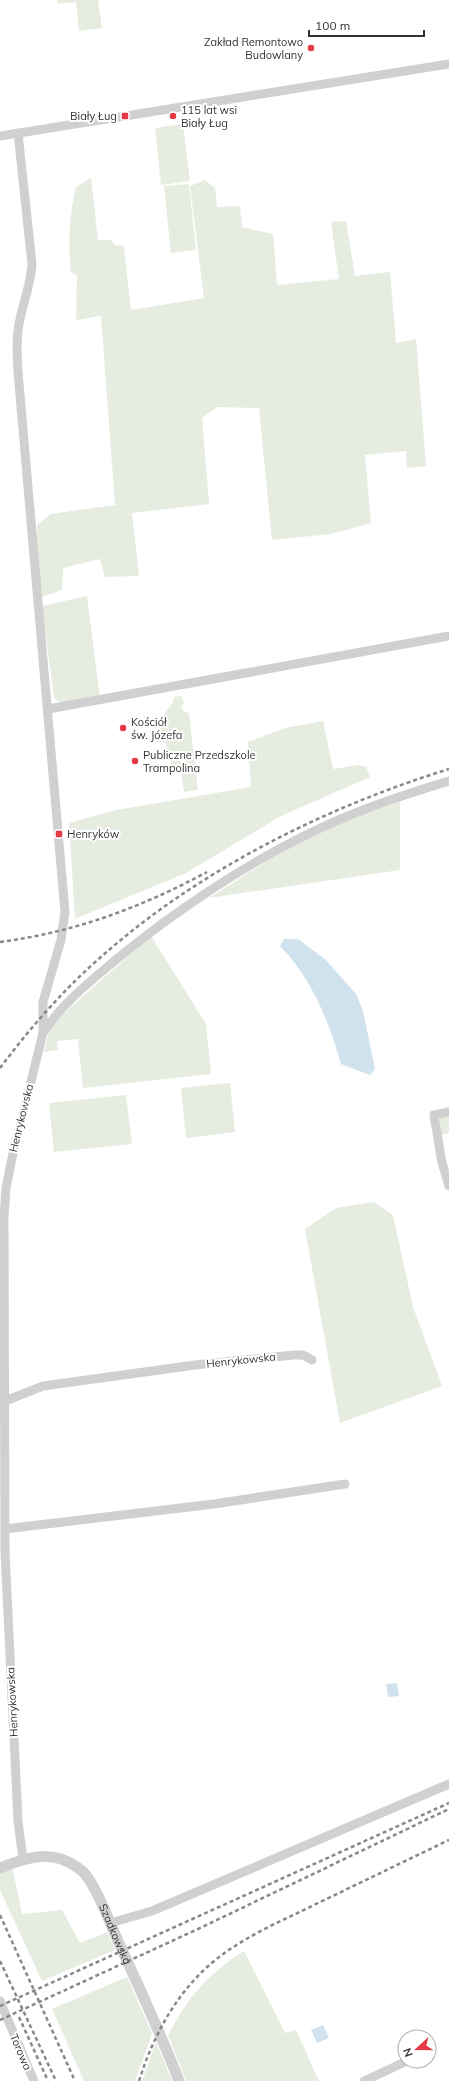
<svg xmlns="http://www.w3.org/2000/svg" width="449" height="2081" viewBox="0 0 449 2081" font-family="Mulish,sans-serif">
	<style>
		.green { fill: #e6ecdf }
		.water { fill: #cfe2ee }
		.lines { fill: none; stroke-linecap: round; stroke-linejoin: round }
		.minor { stroke: #d0d0d0; stroke-width: 9 }
		.tertiary { stroke: #d0d0d0; stroke-width: 11 }
		.rail { stroke: #888; stroke-width: 2.5; stroke-dasharray: 4 3; stroke-linecap: butt }
		.poi-dot { fill: #e63946; stroke: #fff; stroke-width: 1.5 }
		.labels { text-anchor: middle; stroke-width: 4; stroke-linejoin: round; paint-order: stroke }
		.poi-label { font-size: 11px; fill: #333; stroke: #fff; text-anchor: start }
		.street-label { font-size: 11px; fill: #333; stroke: #fff }
	</style>
	<rect width="100%" height="100%" fill="#fff"/>
	<g class="green">
		<path d="M57,0h41l4,28 -23,3 -3,-29 -18,2z"/>
		<path d="M183,124l7,57 -29,4 -6,-57z"/>
		<path d="M91,178l7,62h13l4,5 9,1 7,64 73,-12 -14,-112 15,-6 10,8 2,19 23,-1 2,21 31,7 4,51 62,-6 -8,-57 15,-1 9,55 35,-4 6,71 20,-4 10,127 -19,2 -1,-17 -41,4 6,68 -40,11 -59,6 -13,-132 -42,-1 -15,11 7,86 -77,9 7,63 -34,1 -5,-18 -37,9 -1,22 -21,7 -4,-31v-41l14,-11 64,-9 -14,-189 -25,4 1,-45 -6,-2c-3,-30 -2,-57 5,-86z"/>
		<path d="M189,184l7,66 -25,3 -7,-67z"/>
		<path d="M87,596l13,102 -39,5 -7,-5 -12,-92z"/>
		<path d="M180,696l2,1 2,7 -3,2 2,5 6,2 9,77 -14,2 -3,-21 -8,-2 -8,-27h-11l-2,-9 7,-4c1,-16 13,-19 15,-32z"/>
		<path d="M323,721l10,48 26,-4 7,2 4,10 -89,39 -95,57 -111,46 -6,-96 47,-13 135,-23 -3,-45 37,-14z"/>
		<path d="M400,802v68l-191,28 88,-56 39,-19z"/>
		<path d="M151,936l55,88 5,50 -128,14 -5,-49 -21,2 1,9 -14,2 5,-20 14,-18z"/>
		<path d="M230,1083l5,49 -49,6 -5,-50z"/>
		<path d="M126,1095l6,49 -78,8 -5,-49z"/>
		<path d="M449,1116v17l-8,2 -1,-17z"/>
		<path d="M374,1202l19,13 20,92 29,79 -102,37 -35,-194 31,-21z"/>
		<path d="M12,1866l10,48 40,-4 18,33 27,-11 8,18 -73,31 -42,-91v-18z"/>
		<path d="M244,1951l41,82 11,-3 23,51h-133l-18,-46c21,-39 39,-60 76,-84z"/>
		<path d="M127,1977l25,57 -17,47h-51l-32,-72z"/>
		<path d="M156,2042l16,39h-30z"/>
	</g>
	<g class="water">
		<path d="M284,939h14l28,21 30,34 7,17 12,58 -5,6 -29,-11c-12,-43 -29,-85 -61,-118z"/>
		<path d="M397,1683l2,13 -11,1 -2,-13z"/>
		<path d="M323,2025l6,13 -12,5 -6,-13z"/>
	</g>
	<g class="lines">
		<g class="minor">
			<path d="M18,133l14,131c-1,19 -8,36 -12,55 -4,17 -3,35 -2,53l47,540 -4,28 -18,62v31l-31,125 -6,30 -2,30 1,334 13,269 5,38"/>
			<path d="M0,136l449,-72"/>
			<path d="M48,709l401,-73"/>
			<path d="M43,1033c19,-30 48,-52 75,-75 56,-46 126,-93 192,-125 44,-22 92,-38 139,-52"/>
			<path d="M449,1112l-15,3 8,48 7,23"/>
			<path d="M5,1401l38,-15 152,-21 99,-10h9l9,5"/>
			<path d="M5,1529l209,-25 131,-20"/>
			<path d="M110,1923l42,-12 297,-127"/>
			<path d="M0,2001l34,80"/>
			<path d="M364,2081l43,-20"/>
		</g>
		<path class="tertiary" id="s1" d="M0,1868c25,-10 51,-19 75,-2 5,3 10,7 13,12 13,19 21,43 30,63 21,46 43,93 61,140"/>
		<g class="rail">
			<path d="M0,942c75,-10 140,-34 207,-70"/>
			<path d="M0,1068c30,-40 64,-79 102,-112 97,-86 224,-149 347,-187"/>
			<path d="M0,1915l75,166"/>
			<path d="M0,1961l56,120"/>
			<path d="M0,2006l449,-203"/>
			<path d="M19,2017l29,64"/>
			<path d="M0,2020l198,-91 251,-120"/>
			<path d="M139,2081c17,-54 46,-104 96,-135 26,-17 55,-29 83,-43 44,-21 87,-42 131,-63"/>
		</g>
	</g>
	<g class="poi-dot">
		<circle cx="311" cy="48" r="4"/>
		<rect x="121" y="112" width="8" height="8" rx="2"/>
		<circle cx="173" cy="116" r="4"/>
		<circle cx="123" cy="728" r="4"/>
		<circle cx="135" cy="761" r="4"/>
		<rect x="55" y="830" width="8" height="8" rx="2"/>
	</g>
	<g class="labels">
		<g class="poi-label">
			<text x="303" y="46" text-anchor="end">Zakład Remontowo<tspan x="303" dy="13">Budowlany</tspan></text>
			<text x="181" y="114">115 lat wsi<tspan x="181" dy="13">Biały Ług</tspan></text>
			<text x="117" y="120" text-anchor="end">Biały Ług</text>
			<text x="131" y="726">Kościół<tspan x="131" dy="13">św. Józefa</tspan></text>
			<text x="143" y="759">Publiczne Przedszkole<tspan x="143" dy="13">Trampolina</tspan></text>
			<text x="67" y="838">Henryków</text>
		</g>
		<g class="street-label">
			<text transform="translate(21 1118) rotate(-76)" y="4">Henrykowska</text>
			<text transform="translate(241 1360) rotate(-6)" y="4">Henrykowska</text>
			<text transform="translate(12 1702) rotate(-93)" y="4">Henrykowska</text>
			<text dy="4" stroke="none"><textPath href="#s1" startOffset="159">Szadkowska</textPath></text>
			<text transform="translate(21 2052) rotate(67)" y="4">Torowa</text>
		</g>
	</g>
	<g transform="translate(417 2049) rotate(249)"><circle r="19" fill="#ffffff" stroke="#adadad"/>
	<path d="M0-3L7 15L0 10L-7 15Z" fill="#e63946"/>
	<text y="-6" font-size="11" font-weight="bold" text-anchor="middle" fill="#333333">N</text>
	</g>
	<path d="M309 30v6h115v-6" fill="none" stroke="#333333" stroke-width="2"/>
	<text x="315" y="30" font-size="12" fill="#333333" stroke="#ffffff" stroke-width="3" paint-order="stroke">100 m</text>
</svg>
